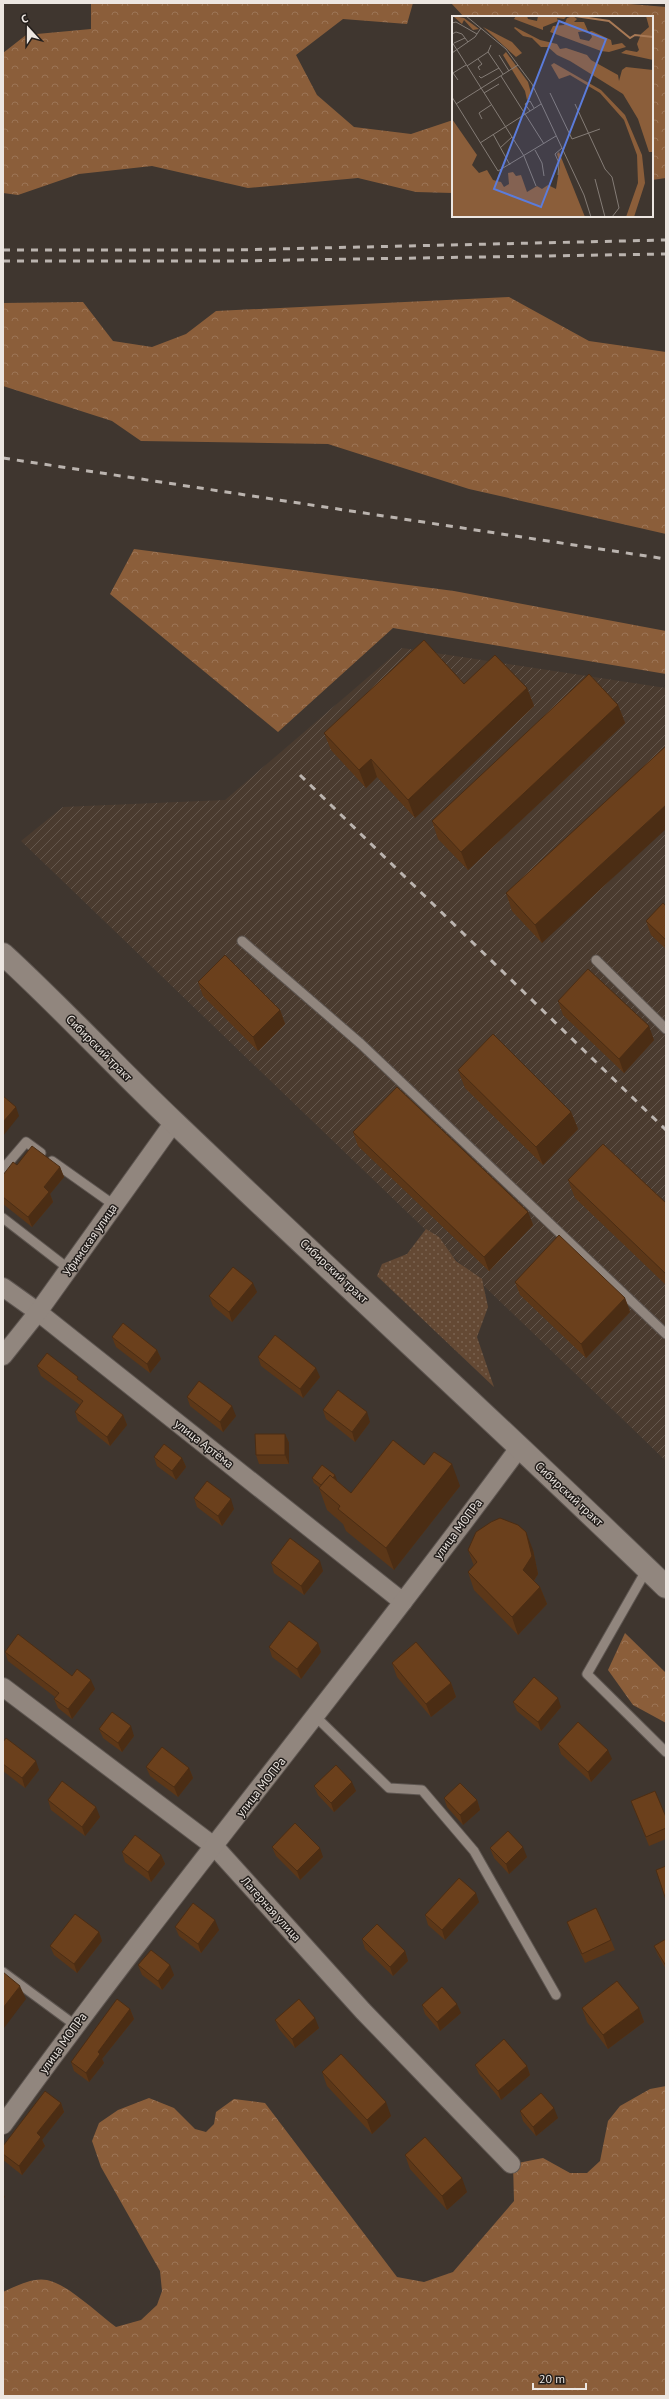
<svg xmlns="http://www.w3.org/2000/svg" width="669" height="2399" viewBox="0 0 669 2399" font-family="'PT Sans',sans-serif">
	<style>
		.industrial { fill: url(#industrial-furrows) }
		.grass { fill: url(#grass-dots) }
		.forest { fill: url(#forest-crowns) }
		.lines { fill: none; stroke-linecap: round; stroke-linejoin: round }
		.lane-casing { stroke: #5d5550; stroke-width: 11 }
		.street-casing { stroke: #5d5550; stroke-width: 20 }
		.secondary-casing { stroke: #5d5550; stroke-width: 24 }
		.lane { stroke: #91867e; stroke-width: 9 }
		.street { stroke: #91867e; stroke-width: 18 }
		.secondary { stroke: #91867e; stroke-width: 22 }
		.rail { stroke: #bbb4af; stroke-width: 3; stroke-dasharray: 7 7; stroke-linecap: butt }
		.wall { fill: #5c3718 }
		.shaded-wall { fill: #4b2d14 }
		.building { fill: #6b401c; stroke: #4b2d14 }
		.labels { text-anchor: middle; stroke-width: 3; stroke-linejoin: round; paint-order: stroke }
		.street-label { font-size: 12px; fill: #ece6e1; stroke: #231e1b }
		.inset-river { fill: none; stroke: #a87955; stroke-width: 2 }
		.inset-road { fill: none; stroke: #847c76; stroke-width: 1 }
		.view { fill: #5b7cdb; fill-opacity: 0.15; stroke: #5b7cdb; stroke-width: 2 }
		.inset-edge { fill: none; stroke: #ece6e1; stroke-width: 2 }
	</style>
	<defs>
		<pattern id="industrial-furrows" width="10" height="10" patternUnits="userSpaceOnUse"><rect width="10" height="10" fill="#4a3b2f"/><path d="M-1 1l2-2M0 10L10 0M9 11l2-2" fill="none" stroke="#64574d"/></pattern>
		<pattern id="grass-dots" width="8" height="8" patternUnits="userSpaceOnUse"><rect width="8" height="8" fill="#644934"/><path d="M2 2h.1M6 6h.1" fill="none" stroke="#7a6351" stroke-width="1.8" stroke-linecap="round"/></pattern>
		<pattern id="forest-crowns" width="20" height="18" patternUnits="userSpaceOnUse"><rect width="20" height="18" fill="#8b5e3a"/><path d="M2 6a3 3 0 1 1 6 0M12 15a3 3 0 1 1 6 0" fill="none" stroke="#9c7556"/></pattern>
	</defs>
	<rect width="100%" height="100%" fill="#3f362f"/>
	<path class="industrial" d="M402,648l264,40v773l-645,-620 42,-34 162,-7z"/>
	<path class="grass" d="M426,1229l13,8 17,24 26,18 6,28 -11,30 17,50 -117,-111 5,-12 25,-10z"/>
	<g class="forest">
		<path d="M91,3h322l-6,21 -64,-5 -47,36 21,40 37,32 57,7 42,-14v73l-37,-1 -58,-14 -110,10 -96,-22 -73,8 -61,21 -15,-2v-140l23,-18 65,-6z"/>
		<path d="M451,3h167l48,4v171l-14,2v-163h-188z"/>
		<path d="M509,297l80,44 77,11v182l-197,-45 -141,-45 -187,-3 -29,-20 -109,-35v-83l80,-1 30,39 39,6 34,-13 30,-23z"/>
		<path d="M134,549l320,42 212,40v43l-273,-46 -115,104 -168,-138z"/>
		<path d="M625,1633l41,40v50l-33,-18 -25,-35z"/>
		<path d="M666,2086v310h-663v-104c13,-6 30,-15 44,-12 21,4 51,34 69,47l25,-7 16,-15 5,-14 -2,-20 -59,-104 -9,-26 7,-18 19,-13 31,-12 25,10 21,21 11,3 8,-8 2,-12 18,-13 31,4 132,174 27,5 29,-10 61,-71 -1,-37 30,-6 27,15h17l13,-12 8,-40 12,-15 30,-17z"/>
	</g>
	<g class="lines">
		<defs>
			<g id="lane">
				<path d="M242,941l119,103 305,290"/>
				<path d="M596,960l70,69"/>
				<path d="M52,1161l62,44"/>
				<path d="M3,1169l23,-27 15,11"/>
				<path d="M3,1218l66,51"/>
				<path d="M647,1569l-60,105 79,78"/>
				<path d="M315,1716l74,72 33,2 52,61 82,144"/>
				<path d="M3,1972l72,53"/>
			</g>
			<g id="street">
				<path d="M3,1287l35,25 365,290"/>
				<path d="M3,1356l35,-44 136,-190"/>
				<path d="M3,1687l212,160 148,164 148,153"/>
				<path d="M3,2125c166,-230 348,-448 516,-677"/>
			</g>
			<path id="secondary" d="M3,954c59,54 113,113 171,168 163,156 330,308 492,465"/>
		</defs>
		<use href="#lane" class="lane-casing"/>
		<use href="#street" class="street-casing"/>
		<use href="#secondary" class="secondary-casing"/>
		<use href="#lane" class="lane"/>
		<use href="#street" class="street"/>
		<use href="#secondary" class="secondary"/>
		<g class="rail">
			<path d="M3,250h229l434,-10"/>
			<path d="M3,261h230l433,-7"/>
			<path d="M3,458l663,101"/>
			<path d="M300,775l366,355"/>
		</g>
	</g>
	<g class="wall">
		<path d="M464,684l63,4 7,18 -119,112 -38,-41 -11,11 -35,-38 -7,-17z"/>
		<path d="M618,705l7,18 -157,147 -30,-31 -6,-18z"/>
		<path d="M666,746l-124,197 -30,-32 -6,-18z"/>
		<path d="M666,906v43l-15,-14 -5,-14z"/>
		<path d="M198,982l82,28 5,14 -27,27 -55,-55z"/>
		<path d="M558,1001l96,39 -30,33 -61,-58z"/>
		<path d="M458,1070l113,42 7,17 -35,36 -78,-77z"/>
		<path d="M353,1132l175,80 5,13 -44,46 -131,-125z"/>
		<path d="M17,1165l43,2 4,10 -14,17 3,8 -21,25 -29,-23v-29z"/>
		<path d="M568,1180l98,23v82l-91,-87z"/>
		<path d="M515,1282l110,16 5,14 -44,46 -66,-63z"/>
		<path d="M257,1292l-25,30 -19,-16 -4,-10z"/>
		<path d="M112,1337l45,13 4,9 -11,14 -34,-26z"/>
		<path d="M258,1357l62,20 -17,21 -42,-32z"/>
		<path d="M37,1366l43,16 43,33 4,10 -17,21 -32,-25 -3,-9 5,-7 -39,-29z"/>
		<path d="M187,1397l49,19 -13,16 -33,-26z"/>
		<path d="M323,1410l47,12 -15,20 -29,-23z"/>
		<path d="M285,1434l4,9v21h-30l-3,-9z"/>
		<path d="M154,1457l28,1 4,9 -10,13 -19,-14z"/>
		<path d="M424,1465l36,21 -66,84 -48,-39 -3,-7 -16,-14 -8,-22v-1l-5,-4 -2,-5 25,2 -1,1 15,12z"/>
		<path d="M194,1498l40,11 -12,17 -25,-19z"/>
		<path d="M468,1550h65l5,24 -4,7 6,6 7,17 -29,31 -44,-45 -6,-18 6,-6z"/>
		<path d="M271,1563l52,8 -19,24 -30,-22z"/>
		<path d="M318,1643l3,9 -20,27 -29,-22 -3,-10z"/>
		<path d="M5,1652l67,24 23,13 -23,30 -14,-11 -4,-9 1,-2 -47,-36z"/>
		<path d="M392,1663l59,20 5,14 -25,20 -34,-40z"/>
		<path d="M513,1702l48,5 -20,24 -24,-20z"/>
		<path d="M99,1729l35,7 -12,16 -19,-14z"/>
		<path d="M3,1742l36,28 -14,18 -22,-17z"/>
		<path d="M558,1744l54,15 -21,23 -30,-28z"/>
		<path d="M146,1767l43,1 4,10 -15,19 -28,-21z"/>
		<path d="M314,1786l42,5 -22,21 -16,-17z"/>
		<path d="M444,1798l33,2 3,10 -17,15 -16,-18z"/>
		<path d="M48,1800l52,17 -15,19 -34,-26z"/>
		<path d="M631,1801l35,16v22l-17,7z"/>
		<path d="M272,1847l51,10 -23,23 -24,-24z"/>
		<path d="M490,1848l37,9 -18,17 -15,-16z"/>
		<path d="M122,1852l39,3 4,9 -14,18 -26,-20z"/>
		<path d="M479,1902l-34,38 -17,-15 -3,-10z"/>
		<path d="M567,1922l44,18 4,10 -30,13 -15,-32z"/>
		<path d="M175,1927l44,3 -18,23 -22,-17z"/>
		<path d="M99,1932l3,9 -25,32 -23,-18 -4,-9z"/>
		<path d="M362,1939l43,12 3,10 -15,15 -28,-27z"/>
		<path d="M666,1939v30l-8,-14 -4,-9z"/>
		<path d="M138,1965l36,10 -12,15 -20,-15z"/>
		<path d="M422,2005l39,8 -21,18 -15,-17z"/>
		<path d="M582,2008h57l5,14 -36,27 -21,-27z"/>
		<path d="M130,2009l4,10 -32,40 2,4 -15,19 -15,-11 -3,-9z"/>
		<path d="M275,2020l44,8 -24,20 -16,-19z"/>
		<path d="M475,2065l52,1 3,9 -29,25 -22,-26z"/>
		<path d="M322,2072l69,44 -19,18 -45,-48z"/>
		<path d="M61,2103l3,9 -22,28 3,6 -23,29 -19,-15v-14z"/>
		<path d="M520,2111l38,7 -22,18 -13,-15z"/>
		<path d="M405,2155l62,37 -20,18 -37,-41z"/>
	</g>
	<g class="shaded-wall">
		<path d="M527,688l7,18 -119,112 -7,-18z"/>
		<path d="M618,705l7,18 -157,147 -7,-18z"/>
		<path d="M371,759l6,18 -11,11 -7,-18z"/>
		<path d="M666,805v24l-124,114 -7,-18z"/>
		<path d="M280,1010l5,14 -27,27 -5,-14z"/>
		<path d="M649,1026l5,14 -30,33 -5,-14z"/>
		<path d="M16,1107l3,9 -16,20v-14z"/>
		<path d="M571,1112l7,17 -35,36 -7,-18z"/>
		<path d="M60,1167l4,10 -14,17 3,8 -21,25 -4,-10 16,-30z"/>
		<path d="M528,1212l5,13 -44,46 -5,-14z"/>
		<path d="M253,1283l4,9 -25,30 -3,-10z"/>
		<path d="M625,1298l5,14 -44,46 -5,-14z"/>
		<path d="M157,1350l4,9 -11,14 -3,-9z"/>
		<path d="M316,1368l4,9 -17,21 -3,-9z"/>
		<path d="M232,1406l4,10 -13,16 -3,-10z"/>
		<path d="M367,1412l3,10 -15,20 -3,-10z"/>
		<path d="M123,1415l4,10 -17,21 -3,-9z"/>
		<path d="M285,1434l4,9v21l-4,-9z"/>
		<path d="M182,1458l4,9 -10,13 -4,-9z"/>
		<path d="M452,1464l8,22 -66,84 -8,-22z"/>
		<path d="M335,1475l2,5 -10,13 -2,-5z"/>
		<path d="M231,1499l3,10 -12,17 -4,-10z"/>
		<path d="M526,1532l7,18 5,24 -9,14 -6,-18z"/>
		<path d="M320,1561l3,10 -19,24 -3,-9z"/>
		<path d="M540,1587l7,17 -29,31 -6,-18z"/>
		<path d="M318,1643l3,9 -20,27 -4,-10z"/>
		<path d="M91,1680l4,9 -23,30 -4,-10z"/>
		<path d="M451,1683l5,14 -25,20 -5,-13z"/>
		<path d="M558,1698l3,9 -20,24 -3,-9z"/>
		<path d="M131,1726l3,10 -12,16 -4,-9z"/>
		<path d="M608,1750l4,9 -21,23 -3,-10z"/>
		<path d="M36,1761l3,9 -14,18 -3,-10z"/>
		<path d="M189,1768l4,10 -15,19 -4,-10z"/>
		<path d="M352,1782l4,9 -22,21 -3,-9z"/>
		<path d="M477,1800l3,10 -17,15 -3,-10z"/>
		<path d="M96,1807l4,10 -15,19 -3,-9z"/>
		<path d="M523,1847l4,10 -18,17 -3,-10z"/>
		<path d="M320,1848l3,9 -23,23 -3,-9z"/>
		<path d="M161,1855l4,9 -14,18 -3,-10z"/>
		<path d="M476,1893l3,9 -34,38 -3,-10z"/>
		<path d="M215,1920l4,10 -18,23 -3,-9z"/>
		<path d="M99,1932l3,9 -25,32 -3,-9z"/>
		<path d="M405,1951l3,10 -15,15 -3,-9z"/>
		<path d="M170,1965l4,10 -12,15 -4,-9z"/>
		<path d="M20,1986l6,13 -22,29 -1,-3v-17z"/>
		<path d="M457,2004l4,9 -21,18 -3,-9z"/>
		<path d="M639,2008l5,14 -36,27 -5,-14z"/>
		<path d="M130,2009l4,10 -32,40 2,4 -15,19 -3,-9 12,-21z"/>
		<path d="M315,2018l4,10 -24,20 -3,-9z"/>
		<path d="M527,2066l3,9 -29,25 -3,-9z"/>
		<path d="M386,2102l5,14 -19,18 -5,-14z"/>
		<path d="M61,2103l3,9 -22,28 3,6 -23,29 -3,-9 18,-33z"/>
		<path d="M554,2108l4,10 -22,18 -3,-9z"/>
		<path d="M462,2178l5,14 -20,18 -5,-14z"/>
		<path d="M3,2193l2,4 -2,2z"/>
	</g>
	<g class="building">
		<path d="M424,640l40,44 31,-29 32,33 -119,112 -37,-41 -12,11 -35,-37z"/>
		<path d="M589,674l29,31 -157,147 -29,-31z"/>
		<path d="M666,746v59l-131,120 -29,-32z"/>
		<path d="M663,903l3,3v34l-20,-19z"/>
		<path d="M225,955l55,55 -27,27 -55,-55z"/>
		<path d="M588,969l61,57 -30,33 -61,-58z"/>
		<path d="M493,1034l78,78 -35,35 -78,-77z"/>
		<path d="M397,1087l131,125 -44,45 -131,-125z"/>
		<path d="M3,1096l13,11 -13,15z"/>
		<path d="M603,1144l63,59v71l-98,-94z"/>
		<path d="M32,1146l28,21 -16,20 5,5 -21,25 -25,-20v-22l10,-13 4,3z"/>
		<path d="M559,1235l66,63 -44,46 -66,-62z"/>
		<path d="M233,1267l20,16 -24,29 -20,-16z"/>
		<path d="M123,1323l34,27 -10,14 -35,-27z"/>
		<path d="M275,1335l41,33 -16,21 -42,-32z"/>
		<path d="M47,1353l31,24 -1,2 46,36 -16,22 -32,-25 8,-11 -46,-35z"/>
		<path d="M199,1381l33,25 -12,16 -33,-25z"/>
		<path d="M338,1390l29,22 -15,20 -29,-22z"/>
		<path d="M255,1434h30v21h-29z"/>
		<path d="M393,1440l31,25 10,-13 18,12 -66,84 -48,-39 2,-3 -21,-18 11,-13 21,18z"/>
		<path d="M164,1444l18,14 -10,13 -18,-14z"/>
		<path d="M322,1465l13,10 -2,3 -3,-3 -9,10 -9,-7z"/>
		<path d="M207,1481l24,18 -13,17 -24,-18z"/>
		<path d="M500,1518l18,7 8,7 6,24 -9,14 17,17 -28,30 -44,-45 9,-10 -9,-12 8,-18 15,-10z"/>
		<path d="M290,1538l30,23 -19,25 -30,-23z"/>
		<path d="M289,1621l29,22 -21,26 -28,-22z"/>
		<path d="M18,1634l54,42 5,-7 14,11 -23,29 -14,-10 5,-6 -54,-41z"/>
		<path d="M416,1642l35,41 -25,21 -34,-41z"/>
		<path d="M534,1677l24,21 -20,24 -25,-20z"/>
		<path d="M112,1712l19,14 -13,17 -19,-14z"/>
		<path d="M578,1722l30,28 -20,22 -30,-28z"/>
		<path d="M6,1738l30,23 -14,17 -19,-14v-22z"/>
		<path d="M162,1747l27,21 -15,19 -28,-20z"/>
		<path d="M336,1765l16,17 -21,21 -17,-17z"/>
		<path d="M62,1781l34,26 -14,20 -34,-27z"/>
		<path d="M460,1783l17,17 -17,15 -16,-17z"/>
		<path d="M655,1791l11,26v11l-20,9 -15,-36z"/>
		<path d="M295,1823l25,25 -23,23 -25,-24z"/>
		<path d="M508,1831l15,16 -17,17 -16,-16z"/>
		<path d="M135,1835l26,20 -13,17 -26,-20z"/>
		<path d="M666,1866v34l-10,-30z"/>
		<path d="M459,1878l17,15 -34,37 -17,-15z"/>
		<path d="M193,1903l22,17 -17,24 -23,-17z"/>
		<path d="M596,1908l15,32 -29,14 -15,-32z"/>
		<path d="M75,1914l24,18 -25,32 -24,-18z"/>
		<path d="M377,1924l28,27 -15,16 -28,-28z"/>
		<path d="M666,1939v27l-12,-20z"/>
		<path d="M151,1950l19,15 -12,16 -20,-16z"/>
		<path d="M3,1972l17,14 -17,22z"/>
		<path d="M617,1981l22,27 -36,27 -21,-27z"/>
		<path d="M442,1987l15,17 -20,18 -15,-17z"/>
		<path d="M117,1999l13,10 -32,43 2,2 -14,19 -15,-11z"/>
		<path d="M299,1999l16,19 -23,21 -17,-19z"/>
		<path d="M504,2039l23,27 -29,25 -23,-26z"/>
		<path d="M341,2054l45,48 -19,18 -45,-48z"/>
		<path d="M45,2091l16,12 -24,30 4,4 -22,29 -16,-12v-8z"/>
		<path d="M541,2093l13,15 -21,19 -13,-16z"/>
		<path d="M425,2137l37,41 -20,18 -37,-41z"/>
	</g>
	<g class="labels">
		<g class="street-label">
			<text transform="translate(99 1048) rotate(45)" y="4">Сибирский тракт</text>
			<text transform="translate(90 1240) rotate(-55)" y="4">Уфимская улица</text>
			<text transform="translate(334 1271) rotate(43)" y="4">Сибирский тракт</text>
			<text transform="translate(204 1444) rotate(38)" y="4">улица Артёма</text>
			<text transform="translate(569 1494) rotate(43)" y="4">Сибирский тракт</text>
			<text transform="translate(458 1529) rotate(-53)" y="4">улица МОПРа</text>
			<text transform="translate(261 1787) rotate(-52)" y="4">улица МОПРа</text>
			<text transform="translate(271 1909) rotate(48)" y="4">Лагерная улица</text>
			<text transform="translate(63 2043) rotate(-54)" y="4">улица МОПРа</text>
		</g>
	</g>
	<g transform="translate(452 16)">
		<rect width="201" height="201" fill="#3f362f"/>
		<path d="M1,0l11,2 15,11 -6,1 -9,-10 -2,4zM64,0h11l1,3 9,2 1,-5h29l-3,3 -7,-1 1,3 -15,6v3l-29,-11zM121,0l4,3 -3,3h10l4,9 -10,1 2,7 9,2 3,-4 -2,-6h2l19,9 1,5 10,-2 4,4 -17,5 -8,-1 -51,-19 3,-6 11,-1 3,-7zM194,0h7v44l-32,-7 5,-3 11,2 2,-2 -2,-6 4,-10 8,-7zM31,11l29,15 10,11 -6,4zM63,11l25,13 17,4 3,5 6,-1 21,7 4,5 27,15 1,6 3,-11 4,-3 27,3v82h-4l-11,-33 -15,-25 -53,-33 -13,-6 -9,-8h-7l-9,-9 -9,-2 -9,-8zM54,36l22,30 3,11 -4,7 -2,-9 -22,-36zM102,47l47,27 24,25 17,40 3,28 -11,34h-8l12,-34 -1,-28 -13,-35 -24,-27 -30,-18 -11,4 -8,-14zM0,103l25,36 -5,10 7,8 8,-3 6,10 8,2 3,5 5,-3 -1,-11 5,-1 3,4 5,-1 6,17 10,-6 5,3 6,-4 8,4 4,-25 -3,-10 2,-2 26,65h-133z" fill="#8b5e3a"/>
		<path class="inset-river" d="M123,0l34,5 21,17 5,-3 18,2"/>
		<path class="inset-road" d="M14,0l40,33 26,35 52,111 7,22M0,7l4,-1 21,12M0,18l4,-2 6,2 6,8M0,26l72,114 12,30M2,27l11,-5M39,29l-3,7 15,22M0,37l23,-16 6,-9M47,39l10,16M26,43l4,5 -4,3 2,3M15,50l21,-14M27,60l2,2 18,-10M49,60l43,68M6,64l-5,-7 13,-8M32,77l15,-9M98,77l22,46 28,-10M0,81l46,74 58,-35M4,88l62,-39M123,88l30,65 7,8 7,31 -7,9M78,95l-5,-7 5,-3 4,7M30,103l-3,-6 12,-8M41,118l17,31M28,127l61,-39M48,132l12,-11M83,134l7,13 2,13M106,159l1,-12 -4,-9 7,-6M143,163l10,38"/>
		<path class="view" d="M107,5l47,18 -65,168 -47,-18z"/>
		<rect width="201" height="201" class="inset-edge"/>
	</g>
	<rect width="669" height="2399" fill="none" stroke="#ece6e1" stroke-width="8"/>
	<g transform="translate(28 28) rotate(339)" stroke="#231e1b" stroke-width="3" paint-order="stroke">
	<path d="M0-3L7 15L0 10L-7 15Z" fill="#ece6e1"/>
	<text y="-6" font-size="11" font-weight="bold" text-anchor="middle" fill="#ece6e1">С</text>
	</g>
	<path d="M533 2383v6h53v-6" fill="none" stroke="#ece6e1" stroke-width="2"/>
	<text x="539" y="2383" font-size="12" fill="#ece6e1" stroke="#231e1b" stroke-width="3" paint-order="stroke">20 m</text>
</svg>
